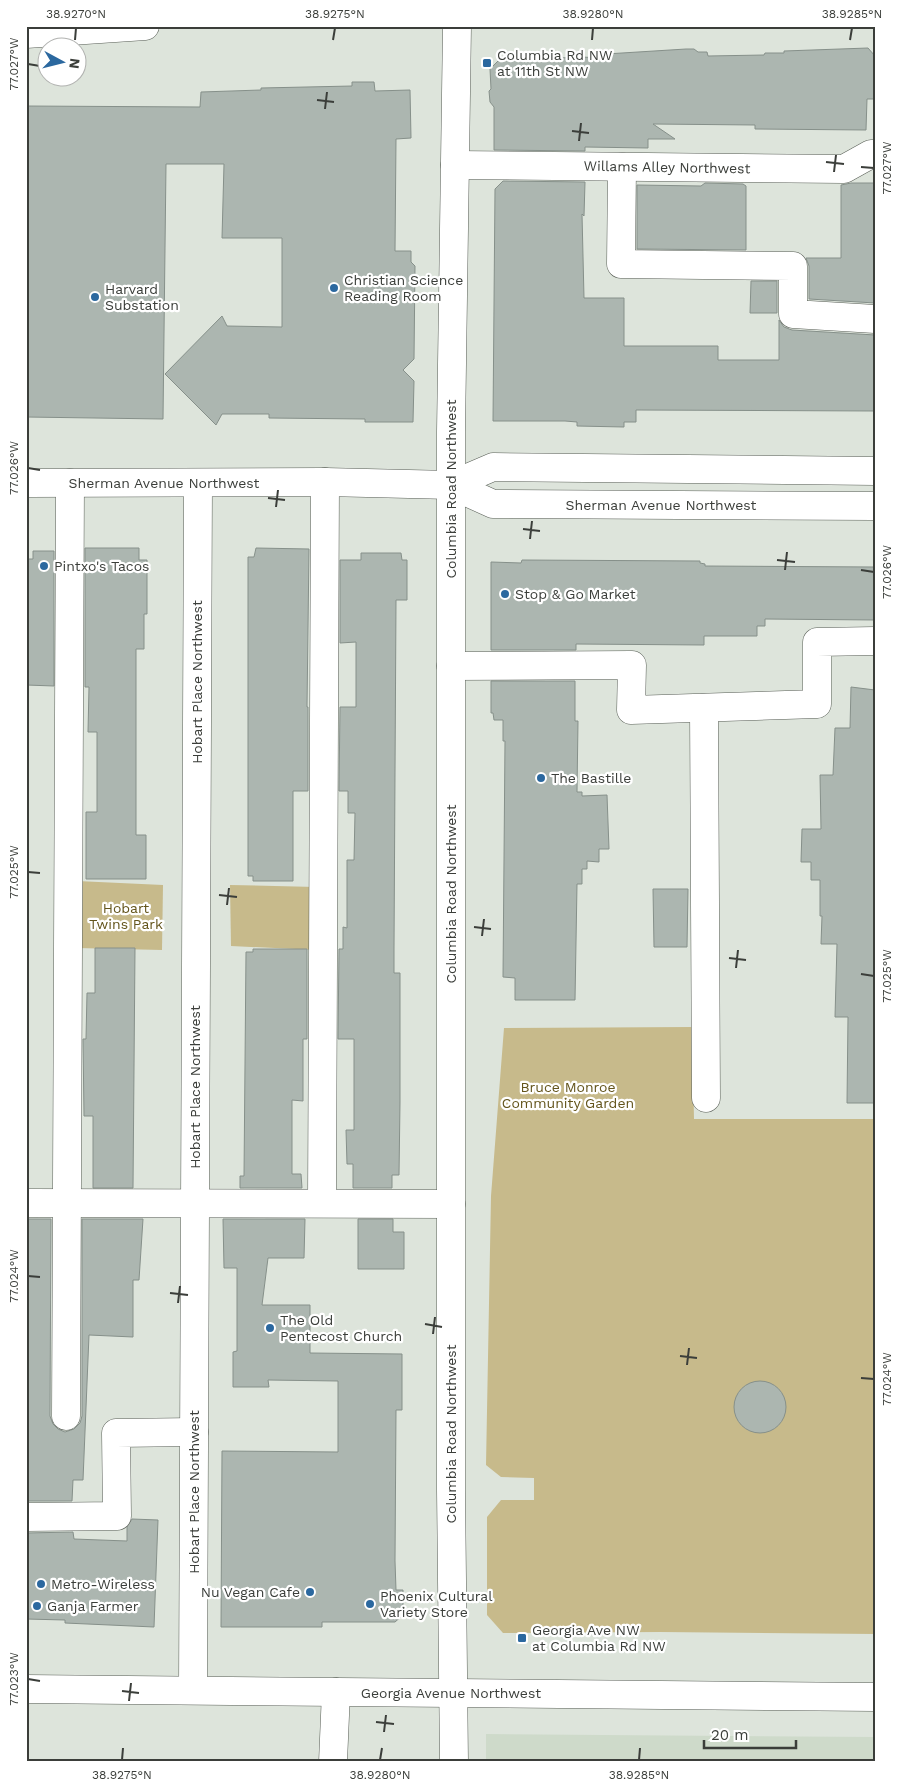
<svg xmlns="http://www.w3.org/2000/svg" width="901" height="1788" viewBox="0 0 901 1788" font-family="'Work Sans',sans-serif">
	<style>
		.built { fill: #cedaca }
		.green { fill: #c7ba8b }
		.building { fill: #acb6b0; stroke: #86908a }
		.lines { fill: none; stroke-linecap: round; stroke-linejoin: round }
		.minor-casing { stroke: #585e56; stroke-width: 29 }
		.major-casing { stroke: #585e56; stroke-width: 29 }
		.highway-casing { stroke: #585e56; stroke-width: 29 }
		.minor { stroke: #fff; stroke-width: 28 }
		.major { stroke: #fff; stroke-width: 28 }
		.highway { stroke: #fff; stroke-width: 28 }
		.ticks { fill: none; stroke: #3b3e3a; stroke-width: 2 }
		.poi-dot { fill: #2b689f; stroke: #fff; stroke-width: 2 }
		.labels { text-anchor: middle; stroke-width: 4.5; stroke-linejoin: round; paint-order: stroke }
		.poi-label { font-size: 14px; fill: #3b3e3a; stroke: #fff; text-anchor: start }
		.street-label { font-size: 14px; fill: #3b3e3a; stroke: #fff }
		.park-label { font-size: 14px; fill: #63541b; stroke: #fff }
		.neatline { fill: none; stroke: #3b3e3a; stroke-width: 2 }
		.ticks-label { font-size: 12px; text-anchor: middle; fill: #3b3e3a }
	</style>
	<rect width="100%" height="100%" fill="#dde4db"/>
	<path class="built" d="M486,1734l389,3v25h-389z"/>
	<g class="green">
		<path d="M77,881l86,4 -1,65 -85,-2z"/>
		<path d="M230,885l86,2 1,63 -86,-4z"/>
		<path d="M692,1027l2,92h181v515l-215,-2 -157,1 -16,-18v-98l14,-17h33v-22l-33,-1 -15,-12 5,-269 13,-168z"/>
	</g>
	<g class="building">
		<path d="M868,48l7,8v43h-8l-1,31 -111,-1v-4l-102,-1 22,15h-27v9l-63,-1v4l-91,-1v-43l-4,-5 -1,-11 2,-2 -1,-20 8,-8 83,-4 22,1 3,-4 80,-5h8l4,3h9l1,4 56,-1 1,-2h19v-2z"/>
		<path d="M352,82h22l1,9 35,-1 1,48 -15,1 -1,112h16v11l4,4 -1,93 -11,11 11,11 -1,41h-48v-3l-96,-1v-4h-47l-6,11 -51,-51 57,-58 5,10 55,1v-89h-60l2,-74h-58l-3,255 -137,-2v-311l174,1 1,-15 60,-2v-2l91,-2z"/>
		<path d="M503,181l82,1 -1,34 -2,-2 2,84h40v48h94v14h61v-40l5,7 8,3 83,5v76l-239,-1v12h-12v5l-47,-1v-4l-12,-1h-72l2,-232z"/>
		<path d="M705,183l38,1 3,2v64l-109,-1v-64l64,1z"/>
		<path d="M851,183h24v120l-66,-4v-33l-3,-8h35v-73z"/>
		<path d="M751,281h26v32h-27z"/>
		<path d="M85,548h54v12h8v54h-3v35h-8v186h10v44h-60v-67h11v-80h-9l1,-45h-4z"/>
		<path d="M256,548l53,1 -2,158h1v84h-15v90h-40v-5h-5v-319h6z"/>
		<path d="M33,551h21v135l-28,-1v-126h7z"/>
		<path d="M361,553h40l1,7h5v40h-11l-2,349v24h6v129l-1,73h-7v13h-39v-24h-6l-1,-34h8v-91h-16l1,-90h4v-22l4,1v-68h7l1,-47h-7v-22h-9l1,-84h16v-65l-16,1v-83h21z"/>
		<path d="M522,560l178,1v2l5,1v2l170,1v53l-110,-1v7h-8v10h-53v9l-128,-1v6h-85v-88l30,1z"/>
		<path d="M491,681h84v40h3l-1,71h5v4l25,-1 2,54h-10v13l-12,-1v8h-5v15h-5l-2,116h-60v-22l-12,-1 2,-236h-2v-21h-9l-1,-7h-2z"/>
		<path d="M851,687l24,3v413h-28l1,-86h-13l2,-73h-16l1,-28h-2v-36h-9v-18h-10l1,-33h19l-1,-54h13l2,-47h15z"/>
		<path d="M653,889h35l-1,58h-33z"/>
		<path d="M95,948h40l-2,240h-40v-72h-9l-1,-77h3l1,-46h8z"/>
		<path d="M253,949h54v90h-4v62l-11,-1v74h9l1,14h-62v-12h4l2,-224h7z"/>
		<path d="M26,1219h25l-1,197 3,8 5,5 7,3 9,-3 6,-6 2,-7v-197h61l-4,61h-6v57l-44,-2 -6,145h-10l-1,21h-46z"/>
		<path d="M223,1219h82l-1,39h-36l-6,47h48v48l92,1v56h-6l-1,151 1,29h7v25l-8,7h-73v5h-101l1,-176 116,1v-71l-70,-1 1,7h-36v-35l4,-1v-83h-13z"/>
		<path d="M358,1219h35v13h11v37h-46z"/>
		<circle cx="760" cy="1407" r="26"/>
		<path d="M132,1519l26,1 -4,107 -89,-4v-3l-39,-1v-86l47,-1 1,7 53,2v-14z"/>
	</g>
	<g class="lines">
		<defs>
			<g id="minor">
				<path d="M26,34l119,-8"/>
				<path d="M455,165l389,4 27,-15h4"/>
				<path d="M622,167l-1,97 172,2v48l82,5"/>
				<path d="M451,666l181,-1 -1,45 186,-6v-62l58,-1"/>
				<path d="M704,708l2,390"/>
				<path d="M26,1203l425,1"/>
				<path d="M322,1203l3,-721"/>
				<path d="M66,1416l4,-933"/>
				<path d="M26,1517l91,-1 -1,-83 78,-1"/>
				<path d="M193,1690l5,-1207"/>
				<path d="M333,1762l3,-70"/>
			</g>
			<g id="major">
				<path d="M26,483l299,-1 126,3 42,19 382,2"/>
				<path d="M451,485l42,-18 382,4"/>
				<path d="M454,1762l-3,-272v-1058l6,-406"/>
			</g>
			<path id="highway" d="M26,1689l849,8"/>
		</defs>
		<use href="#minor" class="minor-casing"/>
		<use href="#major" class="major-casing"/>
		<use href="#highway" class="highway-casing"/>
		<use href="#minor" class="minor"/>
		<use href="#major" class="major"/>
		<use href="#highway" class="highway"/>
	</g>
	<path class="ticks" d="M75,40l1,-12M333,40l2,-12M592,40l1,-12M850,40l2,-12M28,64l12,2M317,100l17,2M325,109l2,-17M572,131l17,2M579,141l2,-18M826,162l18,2M861,167l13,1M834,172l2,-17M28,468l12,2M268,498l17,2M276,507l2,-17M523,529l17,2M530,539l2,-18M777,560l18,2M785,570l2,-18M861,570l13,2M28,872l12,1M219,895l18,2M227,905l2,-17M474,927l17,2M482,936l2,-17M729,958l17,2M736,968l2,-18M861,974l13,2M28,1276l12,1M170,1293l18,2M178,1303l2,-17M425,1324l17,3M433,1334l2,-17M680,1356l17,2M687,1365l2,-17M861,1378l13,1M28,1679l12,2M122,1691l17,2M129,1701l2,-18M376,1722l18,2M384,1732l2,-17M122,1760l1,-12M380,1760l2,-12M639,1760l1,-12"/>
	<g class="poi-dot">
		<rect x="482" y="58" width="10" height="10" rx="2.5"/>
		<circle cx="334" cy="288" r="5"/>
		<circle cx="95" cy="297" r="5"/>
		<circle cx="44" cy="566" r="5"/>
		<circle cx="505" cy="594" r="5"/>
		<circle cx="541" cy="778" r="5"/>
		<circle cx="270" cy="1328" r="5"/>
		<circle cx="41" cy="1584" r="5"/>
		<circle cx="310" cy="1592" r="5"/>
		<circle cx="370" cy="1604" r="5"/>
		<circle cx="37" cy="1606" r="5"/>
		<rect x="517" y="1633" width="10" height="10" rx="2.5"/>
	</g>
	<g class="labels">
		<g class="poi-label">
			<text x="497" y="60">Columbia Rd NW<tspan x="497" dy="16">at 11th St NW</tspan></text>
			<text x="344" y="285">Christian Science<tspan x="344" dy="16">Reading Room</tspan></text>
			<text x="105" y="294">Harvard<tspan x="105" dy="16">Substation</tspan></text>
			<text x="54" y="571">Pintxo's Tacos</text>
			<text x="515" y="599">Stop &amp; Go Market</text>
			<text x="551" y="783">The Bastille</text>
			<text x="280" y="1325">The Old<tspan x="280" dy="16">Pentecost Church</tspan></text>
			<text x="51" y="1589">Metro-Wireless</text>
			<text x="300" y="1597" text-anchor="end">Nu Vegan Cafe</text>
			<text x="380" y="1601">Phoenix Cultural<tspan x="380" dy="16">Variety Store</tspan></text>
			<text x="47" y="1611">Ganja Farmer</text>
			<text x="532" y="1635">Georgia Ave NW<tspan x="532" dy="16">at Columbia Rd NW</tspan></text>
		</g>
		<g class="street-label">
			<text transform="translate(667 167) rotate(1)" y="5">Willams Alley Northwest</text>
			<text x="164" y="488">Sherman Avenue Northwest</text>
			<text transform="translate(451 489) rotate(-90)" y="5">Columbia Road Northwest</text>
			<text x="661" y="510">Sherman Avenue Northwest</text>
			<text transform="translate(197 682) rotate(-90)" y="5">Hobart Place Northwest</text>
			<text transform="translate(451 894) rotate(-90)" y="5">Columbia Road Northwest</text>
			<text transform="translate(195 1087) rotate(-90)" y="5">Hobart Place Northwest</text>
			<text transform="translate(451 1434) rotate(-90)" y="5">Columbia Road Northwest</text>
			<text transform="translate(194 1492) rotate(-90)" y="5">Hobart Place Northwest</text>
			<text x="451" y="1698">Georgia Avenue Northwest</text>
		</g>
		<g class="park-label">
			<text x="126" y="913">Hobart<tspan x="126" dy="16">Twins Park</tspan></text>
			<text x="568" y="1092">Bruce Monroe<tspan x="568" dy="16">Community Garden</tspan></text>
		</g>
	</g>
	<rect width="901" height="1788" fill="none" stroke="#ffffff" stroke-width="55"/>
	<g transform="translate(62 62) rotate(97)"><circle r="24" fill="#ffffff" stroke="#b1b2b0"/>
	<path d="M0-4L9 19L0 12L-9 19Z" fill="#2b689f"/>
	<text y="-8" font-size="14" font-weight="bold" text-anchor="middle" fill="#3b3e3a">N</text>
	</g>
	<path d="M704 1740v8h92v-8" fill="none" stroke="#3b3e3a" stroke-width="2.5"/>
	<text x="711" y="1740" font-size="15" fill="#3b3e3a" stroke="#ffffff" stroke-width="4" paint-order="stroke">20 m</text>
	<rect x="28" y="28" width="846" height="1732" class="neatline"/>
	<g class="ticks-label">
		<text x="76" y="18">38.9270°N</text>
		<text x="335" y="18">38.9275°N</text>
		<text x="593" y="18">38.9280°N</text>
		<text x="852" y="18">38.9285°N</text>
		<text transform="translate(14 64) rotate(-90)" y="4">77.027°W</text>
		<text transform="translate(887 168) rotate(-90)" y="4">77.027°W</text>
		<text transform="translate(14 468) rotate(-90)" y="4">77.026°W</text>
		<text transform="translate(887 572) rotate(-90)" y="4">77.026°W</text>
		<text transform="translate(14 872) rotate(-90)" y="4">77.025°W</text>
		<text transform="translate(887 976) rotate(-90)" y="4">77.025°W</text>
		<text transform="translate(14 1276) rotate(-90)" y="4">77.024°W</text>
		<text transform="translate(887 1379) rotate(-90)" y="4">77.024°W</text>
		<text transform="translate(14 1679) rotate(-90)" y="4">77.023°W</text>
		<text x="122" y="1779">38.9275°N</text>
		<text x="380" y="1779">38.9280°N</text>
		<text x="639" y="1779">38.9285°N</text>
	</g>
</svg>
